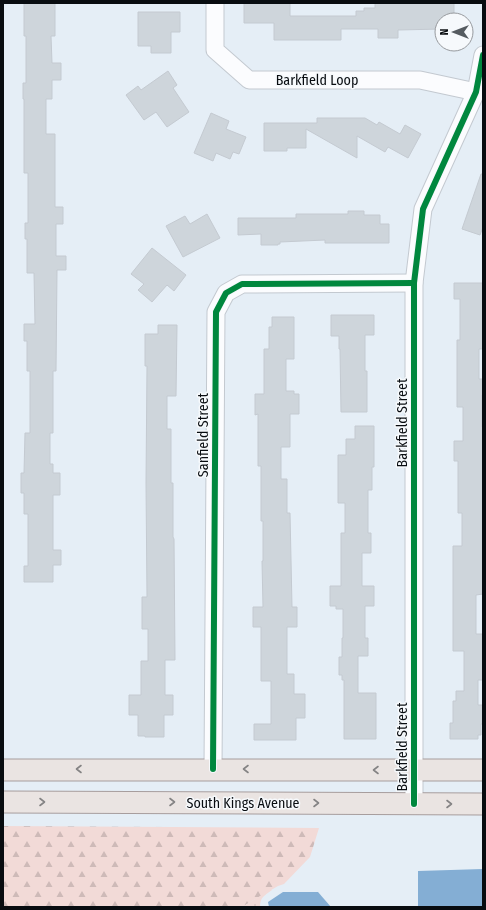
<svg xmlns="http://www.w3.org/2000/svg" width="486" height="910" viewBox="0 0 486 910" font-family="'Fira Sans Condensed',sans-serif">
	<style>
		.forest { fill: url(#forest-firs) }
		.wetland { fill: url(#wetland-marsh) }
		.water { fill: #84aed4 }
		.building { fill: #ced5db; stroke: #c4cad1 }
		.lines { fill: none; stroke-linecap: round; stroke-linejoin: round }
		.minor-casing { stroke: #c3c9d0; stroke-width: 19 }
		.major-casing { stroke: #a79d9d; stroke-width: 23 }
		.minor { stroke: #fbfcfe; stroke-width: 17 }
		.major { stroke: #eae4e2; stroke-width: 21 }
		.cycleway-casing { stroke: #f6f9fc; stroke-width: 8 }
		.cycleway { stroke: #00873e; stroke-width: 6 }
		.oneway { stroke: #848384 }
		.labels { text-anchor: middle; stroke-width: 3; stroke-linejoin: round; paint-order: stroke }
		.street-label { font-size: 14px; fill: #080c10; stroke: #f6f9fc }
	</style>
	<defs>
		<pattern id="forest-firs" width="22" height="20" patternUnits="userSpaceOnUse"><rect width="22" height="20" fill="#f2dad7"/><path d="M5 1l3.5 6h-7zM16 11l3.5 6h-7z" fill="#cebab8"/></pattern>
		<pattern id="wetland-marsh" width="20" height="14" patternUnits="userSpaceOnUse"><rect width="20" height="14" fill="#f2dad7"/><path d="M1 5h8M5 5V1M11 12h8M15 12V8" fill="none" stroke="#cebab8"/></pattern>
	</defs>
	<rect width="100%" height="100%" fill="#e5eef6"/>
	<path class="forest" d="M3,826l316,2 -9,29 -26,27 -6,2 -36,21h-239z"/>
	<path class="wetland" d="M270,890h2c-8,6 -12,7 -12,17h-18z"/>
	<g class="water">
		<path d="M483,869v38h-65v-36z"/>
		<path d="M283,892h35l13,15h-62l-1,-5z"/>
	</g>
	<g class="building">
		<path d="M24,3h31v33h-4l1,27h9v17h-9v19h-6v35h9v73h8v17h-7v32h10v14h-9l-1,101h-3v62h-3v31h3v9h7v22h-7v55h8v15h-8v17h-29v-16h4v-52h-4v-21h-3v-20h3l1,-40h5v-62h-3v-30h-3v-17h11l-1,-51h-7v-34h-2v-16h3v-50h-4v-74h-1v-16h3v-47h-2z"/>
		<path d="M244,3h46v13h66v-5h8v-3h11v-5h79v17h-12v9l-44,1v8h-20v-9h-37v11h-67v-17h-30z"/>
		<path d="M138,12h42v20h-9v21h-20v-7h-13z"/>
		<path d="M168,71l9,14 -4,3 16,24 -22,15 -11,-15 -12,8 -18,-25 12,-9 3,4z"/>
		<path d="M211,113l18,8 -3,8 20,8 -7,17 -6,-2 -3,7 -14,-6 -3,8 -19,-8z"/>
		<path d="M317,118h48l12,7 2,-3 21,12 5,-9 16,9 -13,24 -20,-11 -3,5 -28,-16v22l-51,-29v19h-19v3h-23v-28h53z"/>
		<path d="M481,174h2v53l-3,8 -18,-6z"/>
		<path d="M348,211h16v4h16v9h9v19h-64v-3l-45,2v2h-2v1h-17v-11l-23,1v-17h58v-4h52z"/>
		<path d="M207,214l13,24 -37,19 -17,-31 19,-10 5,8z"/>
		<path d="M152,248l34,27 -12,16 -7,-6 -15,17 -14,-12 6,-6 -13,-10z"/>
		<path d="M454,283h29v66h-4v30h4v16h-1v32h1v167l-7,1v39h7v46h-5v25h5v19h-2v11h-3v4h-28v-16h3v-22h3v-10h8v-40h-11v-105h9v-33h-4v-52h-4v-20h9v-34h-6v-67h3v-41h-6z"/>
		<path d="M331,315h43v20h-9v36h2v41h-26l-1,-63h-1v-13h-8z"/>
		<path d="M272,317h22v42h-8v32h8v3h5v20h-9v33h-9v32h6v34h3l2,94h5v20h-10v47h7v20h11v24h-9v22h-42v-16h17v-43h-10v-54h-8v-20h10l-1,-46h1v-40h-2v-55h-3v-52l-3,1v-21h9v-45h5v-22h3z"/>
		<path d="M158,325h19l-1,71h-9v33h4v54h2v54l1,2 1,121h-10v35h8v20h-9v22h-19v-1h-7v-21h-9v-20h12v-34h7v-32h-6v-32h5l-1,-114 1,-117h-2v-32h13z"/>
		<path d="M355,426h19v41h-2v23h-4v43h3v20h-9v33h12v20h-9v32h3v18h-10v37h18v46h-32v-59h-2v-5h-3v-18h3v-19h1v-29h-7v-3h-6v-20h11v-53h4v-30h-7v-48h8v-16h9z"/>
	</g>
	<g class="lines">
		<defs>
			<g id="minor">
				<path d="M215,3v47l34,30h171l56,12"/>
				<path d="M213,769l3,-457 10,-19 16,-9 172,-1"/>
				<path d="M414,804v-521l9,-74 53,-117 7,-37"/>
			</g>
			<g id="major">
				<path d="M3,770h480"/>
				<path d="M3,802l480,2"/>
			</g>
		</defs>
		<use href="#minor" class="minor-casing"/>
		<use href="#major" class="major-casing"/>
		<use href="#minor" class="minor"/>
		<use href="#major" class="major"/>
		<defs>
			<g id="cycleway">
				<path d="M213,769l3,-457 10,-19 16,-9 172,-1"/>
				<path d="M414,804v-521l9,-74 53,-117 7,-37"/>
			</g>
		</defs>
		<use href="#cycleway" class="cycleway-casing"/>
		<use href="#cycleway" class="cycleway"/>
	</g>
	<defs><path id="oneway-chevron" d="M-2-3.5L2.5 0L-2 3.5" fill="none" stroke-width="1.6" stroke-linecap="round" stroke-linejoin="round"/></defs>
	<g class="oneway">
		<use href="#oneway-chevron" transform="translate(79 769) rotate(180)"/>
		<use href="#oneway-chevron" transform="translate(246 769) rotate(-180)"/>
		<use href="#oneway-chevron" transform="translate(376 770) rotate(-180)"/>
		<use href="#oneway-chevron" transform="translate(42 802)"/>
		<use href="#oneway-chevron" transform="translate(172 802)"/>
		<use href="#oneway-chevron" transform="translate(316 803)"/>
		<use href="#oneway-chevron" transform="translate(449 804)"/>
	</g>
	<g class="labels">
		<g class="street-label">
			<text x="317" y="85">Barkfield Loop</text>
			<text transform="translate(402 423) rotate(-90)" y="5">Barkfield Street</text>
			<text transform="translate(203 435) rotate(-90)" y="5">Sanfield Street</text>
			<text transform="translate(402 747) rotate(-90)" y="5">Barkfield Street</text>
			<text x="243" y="808">South Kings Avenue</text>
		</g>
	</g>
	<rect width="486" height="910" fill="none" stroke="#080c10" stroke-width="8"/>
	<g transform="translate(454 32) rotate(270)"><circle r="19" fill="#f6f9fc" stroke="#979a9e"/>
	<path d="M0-3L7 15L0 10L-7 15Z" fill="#555b60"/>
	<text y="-6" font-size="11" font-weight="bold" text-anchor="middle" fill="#080c10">N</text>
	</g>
</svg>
